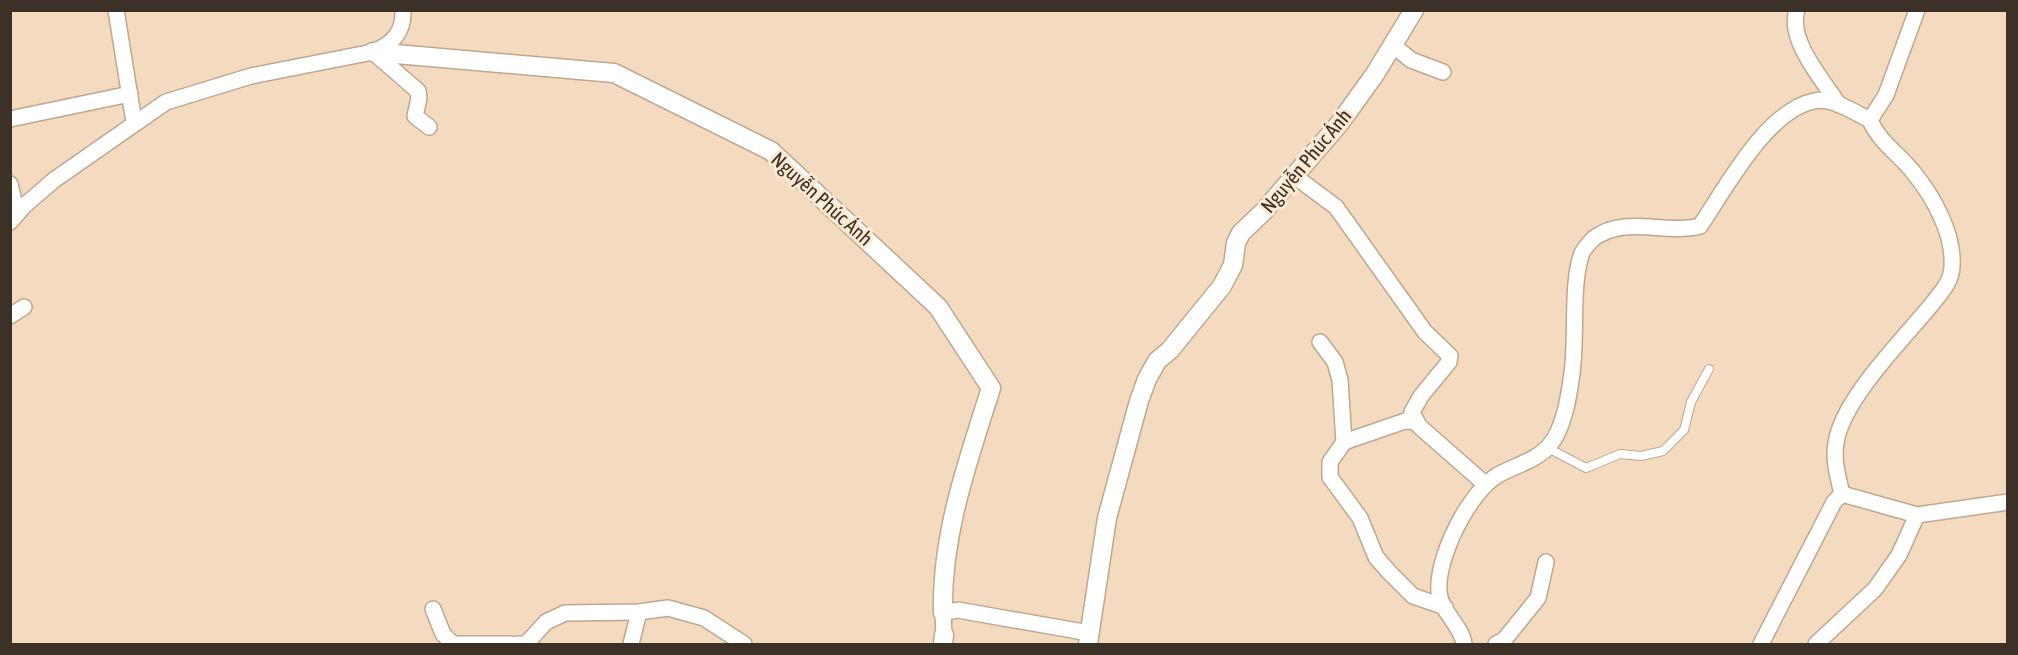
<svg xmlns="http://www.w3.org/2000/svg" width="2018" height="655" viewBox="0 0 2018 655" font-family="'Asap Condensed',sans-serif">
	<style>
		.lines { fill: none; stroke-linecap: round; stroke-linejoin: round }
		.service-casing { stroke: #c0a78d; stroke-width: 10 }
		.minor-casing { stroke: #c0a78d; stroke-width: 18 }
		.tertiary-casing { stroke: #c0a78d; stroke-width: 21 }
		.service { stroke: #fff; stroke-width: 8 }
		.minor { stroke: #fff; stroke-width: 15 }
		.tertiary { stroke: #fff; stroke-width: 18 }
		.labels { text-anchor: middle; stroke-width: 6; stroke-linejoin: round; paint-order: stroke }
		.street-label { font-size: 20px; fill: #3b3126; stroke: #fde8d2 }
	</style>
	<rect width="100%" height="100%" fill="#f4dabf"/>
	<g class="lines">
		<defs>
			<path id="service" d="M1548,448l38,20 34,-14 21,2 22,-5 21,-21 7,-28 18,-33"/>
			<g id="minor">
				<path d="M116,10l18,112"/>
				<path d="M1797,10c-10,30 26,70 42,95"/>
				<path d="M1393,45l18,15 32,12"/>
				<path d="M373,52l45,39 1,7 -4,18 14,11"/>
				<path d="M10,119l120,-25"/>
				<path d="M1293,175l43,32 89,125 25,24 -1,6 -28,34 -9,16 7,14 66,58"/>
				<path d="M10,184l7,30"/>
				<path d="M10,222l14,-16 30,-26 112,-78 85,-26 122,-24c19,-8 31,-19 30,-42"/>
				<path d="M10,316l14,-9"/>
				<path d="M1320,342l15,20 5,18 4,62 -14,20v15l30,41 16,39 13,15 24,24 32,11"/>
				<path d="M1344,442l61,-21 12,1"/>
				<path d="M1842,494c-4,-17 -9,-34 -6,-51 6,-45 72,-108 100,-144 8,-10 16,-20 16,-33 2,-32 -18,-68 -38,-93 -14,-18 -35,-31 -44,-53l16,-25 31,-85"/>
				<path d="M433,609l10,25 10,10"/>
				<path d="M944,635l-1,-22 15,-3 131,23"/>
				<path d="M457,644h54"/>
				<path d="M518,644h8l20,-22 19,-9 74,-1 29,-4 36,10 40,26"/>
				<path d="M631,644l8,-32"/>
				<path d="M1464,644c-2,-18 -24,-33 -25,-52 -3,-34 30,-100 59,-117 16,-9 39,-15 51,-29 15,-17 20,-50 23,-73 5,-34 -1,-87 9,-117 1,-6 9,-14 13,-18 32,-23 71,-3 106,-12 26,-38 66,-115 114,-125 18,-4 40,11 56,19"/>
				<path d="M1496,644l8,-4 34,-42 8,-36"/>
				<path d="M1761,644l73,-142 8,-8 75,21 91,-13"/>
				<path d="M1816,644l59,-55 24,-34 18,-40"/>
			</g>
			<g id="tertiary">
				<path d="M373,52l241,21 157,78 167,156 53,81c-23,73 -50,147 -48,225"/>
				<path d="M943,644l1,-9"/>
				<path d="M1088,644l19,-126 32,-117 8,-22 10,-18 13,-11 52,-64 11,-21 3,-22 5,-10 24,-23 74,-86 36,-50 39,-64"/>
			</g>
		</defs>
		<use href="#service" class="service-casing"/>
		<use href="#minor" class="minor-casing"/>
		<use href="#tertiary" class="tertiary-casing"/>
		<use href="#service" class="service"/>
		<use href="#minor" class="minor"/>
		<use href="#tertiary" class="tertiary"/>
	</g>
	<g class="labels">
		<g class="street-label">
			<text transform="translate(1306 161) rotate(-50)" y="7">Nguyễn Phúc Ánh</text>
			<text transform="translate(822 199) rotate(42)" y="7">Nguyễn Phúc Ánh</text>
		</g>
	</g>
	<rect width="2018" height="655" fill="none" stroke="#3b3126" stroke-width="24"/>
</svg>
